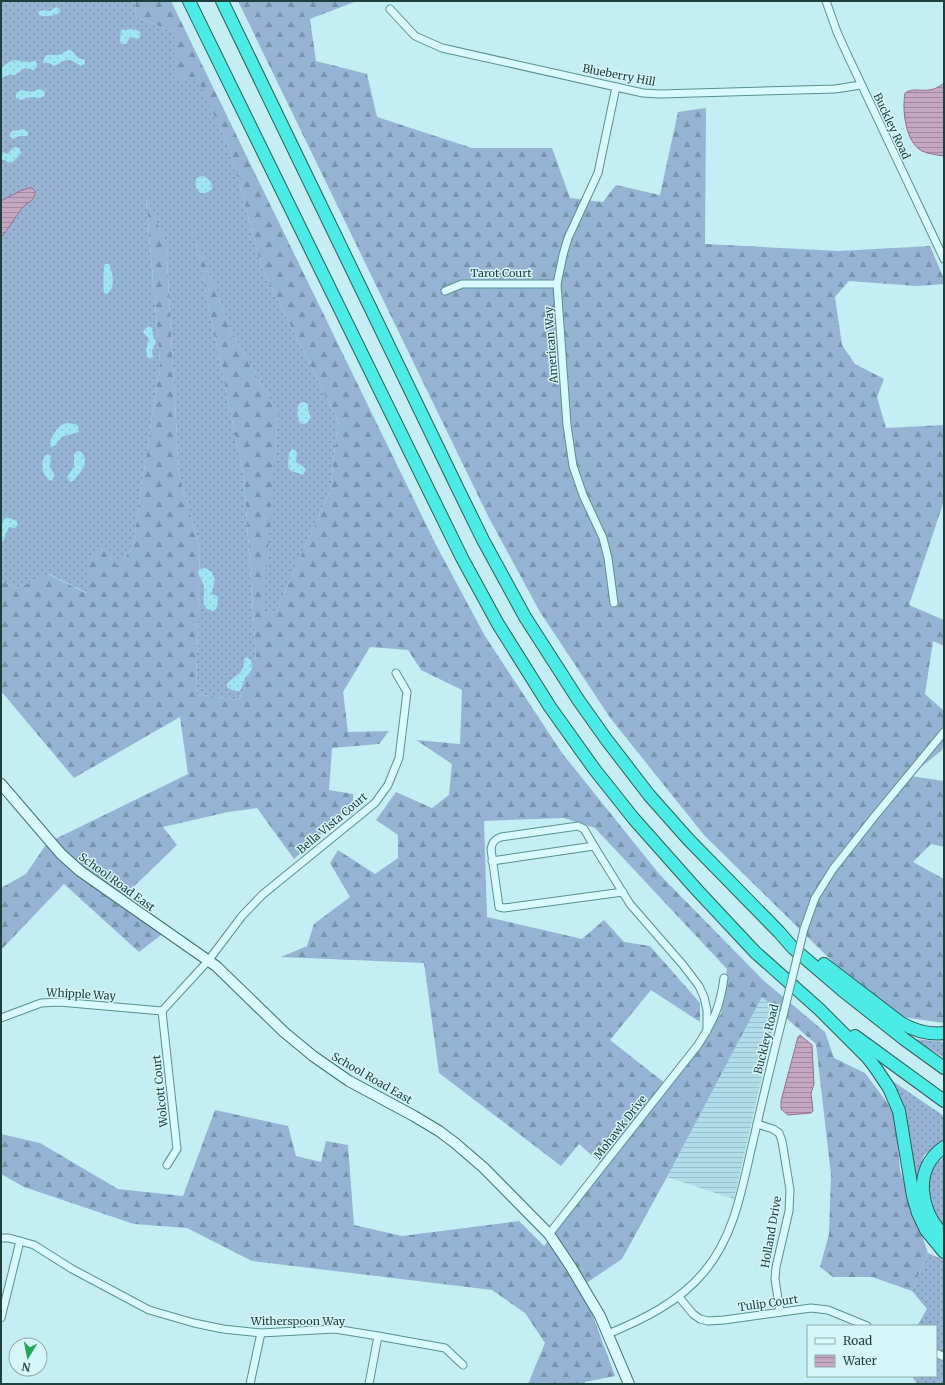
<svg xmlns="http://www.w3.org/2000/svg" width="945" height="1385" font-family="Merriweather,serif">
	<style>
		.farmland { fill: url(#farmland-rules) }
		.grass { fill: url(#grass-dots) }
		.forest { fill: url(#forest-firs); fill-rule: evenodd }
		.sand { fill: url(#sand-dots) }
		.water { fill: url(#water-rules); stroke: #966c8f }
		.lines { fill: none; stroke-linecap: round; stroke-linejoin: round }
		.street-casing { stroke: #58918d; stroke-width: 9 }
		.secondary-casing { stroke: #3b736d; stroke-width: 12 }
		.highway-casing { stroke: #2c5e58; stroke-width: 14 }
		.street { stroke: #d9f9fc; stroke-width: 7 }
		.secondary { stroke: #d9f9fc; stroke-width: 10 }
		.highway { stroke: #4debe5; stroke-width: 12 }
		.street-bridge-casing { stroke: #58918d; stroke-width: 9; stroke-linecap: butt }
		.street-bridge { stroke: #d9f9fc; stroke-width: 7 }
		.labels { text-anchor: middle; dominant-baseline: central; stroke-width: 3; stroke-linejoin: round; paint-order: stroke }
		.street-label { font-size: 11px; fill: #1e3f3b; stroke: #d5f5f9 }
	</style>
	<defs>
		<pattern id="farmland-rules" width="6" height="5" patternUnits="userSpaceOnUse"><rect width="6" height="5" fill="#b1dcea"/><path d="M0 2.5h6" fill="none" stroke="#98beca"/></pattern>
		<pattern id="grass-dots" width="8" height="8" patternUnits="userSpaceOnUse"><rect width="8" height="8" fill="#96b3d3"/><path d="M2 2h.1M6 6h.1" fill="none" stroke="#7a93ac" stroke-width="1.8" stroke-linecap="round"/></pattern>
		<pattern id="forest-firs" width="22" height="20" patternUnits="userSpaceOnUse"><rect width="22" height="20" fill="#96b3d3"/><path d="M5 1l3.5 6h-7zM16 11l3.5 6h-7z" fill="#7a93ac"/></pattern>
		<pattern id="sand-dots" width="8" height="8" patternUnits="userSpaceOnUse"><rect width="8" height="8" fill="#9fe6f2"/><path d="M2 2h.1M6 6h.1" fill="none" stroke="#88c6d0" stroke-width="1.8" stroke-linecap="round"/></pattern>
		<pattern id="water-rules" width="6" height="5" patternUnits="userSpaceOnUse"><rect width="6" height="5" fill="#c6a7c3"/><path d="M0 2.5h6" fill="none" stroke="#a089a0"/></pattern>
	</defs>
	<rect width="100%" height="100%" fill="#c4eef3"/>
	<!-- farmland -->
	<path class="farmland" d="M762,997L777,1011L734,1199L667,1177Z"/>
	<!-- grass -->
	<g class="grass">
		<path d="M1,1H135L136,17L174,32V80L198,79L230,150L262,268L338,421L330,491L276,611L273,612L260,629L278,414L230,329L193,229L244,478L256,657L239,700L196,694L200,548L179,474L166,242L146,199L160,363L133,546L122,562L120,570L87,593L49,574L17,588L1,580Z"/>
		<path d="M915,1039L944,1042V1058Z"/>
		<path d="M891,1080L944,1116V1142L924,1155L916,1185L908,1125L900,1101Z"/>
		<path d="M944,1157V1226L934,1212L928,1188L932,1167Z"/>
		<path d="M928,1253L944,1260V1384H917L912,1376H936V1326H917L927,1309L912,1291Z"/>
	</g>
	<!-- forest -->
	<g class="forest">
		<path d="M135,1H171L436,545L485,636L562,753L660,875L763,980L825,1032L834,1058L865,1073L895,1113L900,1170L928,1253L912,1291L872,1277H833L820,1267L829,1234L831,1175L816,1044L762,997L667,1177L622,1259L582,1286L615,1376L585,1382L584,1384H528L545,1343L525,1313L492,1290L252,1261L187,1228L134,1224L24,1187L1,1174V1134L40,1143L118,1189L183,1196L215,1110L288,1126L296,1156L321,1162L326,1141L348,1145L354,1225L402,1236L519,1221L544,1246L605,1167L579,1144L561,1166L439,1073L424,963L281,957L307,946L314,924L350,897L330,863L338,850L375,874L398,858V835L376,820L396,792L432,808L449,795L452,764L416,740L460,744L462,690L421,670L408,650L370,647L343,692L348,732L389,731L379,744L332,748L329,790L353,794V808L337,819L294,859L257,808L228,812L163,827L177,845L130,890L123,903L165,932L139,952L64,884L1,950V888L26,874L47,843L188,774L180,717L74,778L1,691V580L17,588L48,574L86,593L89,557L106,546L118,568L133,546L160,363L146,198L166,242L179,474L200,548L196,694L239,700L256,657L244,478L192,225L230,329L278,414L263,615L276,611L330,491L338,421L262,268L230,150L198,80H174V32L136,17ZM564,818L595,828L727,969L721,1014L666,1084L610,1040L651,990L700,1022V1003L650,946L624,942L604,920L582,939L487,917L484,821Z"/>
		<path d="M238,1H357L310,19L316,61L367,74L377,117L472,148H552L570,198L603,202L616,185L660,195L678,112L706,108L705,244L839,251L930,246L944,279V284L917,286L849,281L835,297L842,345L855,364L884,379L877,397L886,428L944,425V501L909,605L944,620V646L933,641L925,694L944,711V745L941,751L910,776L944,781V847L931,844L913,862L944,879V1023L903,1017L833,962L704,835L611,719L540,612L489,518Z"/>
	</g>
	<!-- sand -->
	<g class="sand">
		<path d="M56,7L60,9V12C55,16 43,18 38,14V12L42,10L50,11Z"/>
		<path d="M135,29L140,32V37L137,39L130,37L126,44H122L120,42L121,30Z"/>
		<path d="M68,50H71L78,58L85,60V64L81,66L71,60H66L54,66L49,63H43L44,58L47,55H59Z"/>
		<path d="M14,60L27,62L36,61L37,66L34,70L25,68L15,75H8L1,78V68L9,62Z"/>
		<path d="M39,89C43,89 45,91 45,95L41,98L31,97L21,100L16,98V94L21,90L32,92Z"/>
		<path d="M24,129L28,132V135L27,136H19L13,139L10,137V134L12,131Z"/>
		<path d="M15,147L19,148L21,153L13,162L9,163L5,160H1V152L8,154L12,149Z"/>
		<path d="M202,176C209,178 212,182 212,189L206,193H201C195,189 194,184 197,178Z"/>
		<path d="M105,264H109C113,274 116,287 107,294L104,293C103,289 103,267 105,264Z"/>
		<path d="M149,326L152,328L153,335L156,342L152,351L153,357L150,359L147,357L146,349L149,339L143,332L144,330Z"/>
		<path d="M304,402L308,404V410L311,417L307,423L304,424L300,423C297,418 296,408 300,403Z"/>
		<path d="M67,423L75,424L78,426L79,432C64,437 65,432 55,446L51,447L50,442C53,435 58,424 67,423Z"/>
		<path d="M292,449L294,450L297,452L296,462L306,469L303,475L290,470L288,467L289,453Z"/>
		<path d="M78,451L81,452C89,461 84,468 77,476C75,479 74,481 70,482L67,477L74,467V454Z"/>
		<path d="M47,454L51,456L50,467L55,476L51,481C42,477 39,460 47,454Z"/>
		<path d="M6,517L17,521L18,524L15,528L9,527L3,541L1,542C1,534 0,522 6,517Z"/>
		<path d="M205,568L212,572L215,581L211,594L217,596C219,600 218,609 213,611C199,609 205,596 204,587C203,581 199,577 198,571L200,569Z"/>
		<path d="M247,657L251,660L252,669L245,679L240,691H234L227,687V684C235,674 245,675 244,659Z"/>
	</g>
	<!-- water -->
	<g class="water">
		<path d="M944,83V156C937,155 929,154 922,151C905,142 902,109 905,93C917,85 927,97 944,83Z"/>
		<path d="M29,188H32L35,191C36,200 28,202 23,207C15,217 9,228 1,238V201L20,191Z"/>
		<path d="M800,1035L812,1045L814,1084L811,1093L813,1111L811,1113L788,1115L781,1109V1101L798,1037Z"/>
	</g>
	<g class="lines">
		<!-- street casing -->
		<g class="street-casing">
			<g id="street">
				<path d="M826,1L837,32L847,54L944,259"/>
				<path d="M390,9L415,36L442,48L643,93L660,94L835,89L861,85"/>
				<path d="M445,291L462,284H557"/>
				<path d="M614,603L608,558L603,538L583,495L573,466L567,425L557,284L563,255L568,238L598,173L616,87"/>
				<path d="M594,846L584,829L578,826L501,837C495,839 492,842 491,849L499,907L504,908L623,892"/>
				<path d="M492,861L594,846L630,904L683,965L699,986L704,997L707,1010V1031"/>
				<path d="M804,929L815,898L833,869L874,817L944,732"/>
				<path d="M162,1011L208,961L242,916L262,895L375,803L388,785L399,758L407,692L396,673"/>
				<path d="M162,1011L177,1149L167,1165"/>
				<path d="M1,1018L41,1003L59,1002L162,1011"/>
				<path d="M757,1124L773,1129L779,1133L782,1141L790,1190L789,1211L776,1267L775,1279L780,1312"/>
				<path d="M549,1234L698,1045C714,1020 720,1007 724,978"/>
				<path d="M1,1238H9L34,1245L72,1269L149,1310L194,1323L223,1329L261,1333L335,1329L378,1336L445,1348L463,1365"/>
				<path d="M679,1297L693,1314L700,1319L708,1321L724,1320L811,1308L828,1310L867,1326"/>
				<path d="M1,1318L20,1241"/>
				<path d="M608,1334C644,1319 679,1302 704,1272C737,1233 743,1181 755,1133C764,1093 774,1052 784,1012"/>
				<path d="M936,1353L942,1356"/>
				<path d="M250,1384L261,1333"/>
				<path d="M369,1384L378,1336"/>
			</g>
		</g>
		<!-- secondary casing -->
		<g class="secondary-casing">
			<path id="secondary" d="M1,784L61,854L80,871L216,966L284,1032L313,1056L349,1081L414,1116L439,1131L455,1143L484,1168L549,1234L571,1267L600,1316L629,1384"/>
		</g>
		<!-- highway casing -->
		<g class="highway-casing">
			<g id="highway">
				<path d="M189,1L462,558L498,624L550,707L595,770L634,819L697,890L755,952L819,1009L868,1058L877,1070L889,1088L899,1111L913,1196L918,1213L926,1230L944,1252"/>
				<path d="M222,1L458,489L483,540L525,617L579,701L606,739L649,795L688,839L779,932L793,948L842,990L904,1039L944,1068"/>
				<path d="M824,964L901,1023C915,1031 928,1035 944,1033"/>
				<path d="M855,1036L944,1101"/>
				<path d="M944,1147C912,1169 920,1211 944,1236"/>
			</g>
		</g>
		<!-- street -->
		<use href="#street" class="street"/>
		<!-- secondary -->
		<use href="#secondary" class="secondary"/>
		<!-- highway -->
		<use href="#highway" class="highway"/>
		<!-- street-bridge casing -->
		<g class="street-bridge-casing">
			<path id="street-bridge" d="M784,1012L804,929"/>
		</g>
		<!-- street-bridge -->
		<use href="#street-bridge" class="street-bridge"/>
	</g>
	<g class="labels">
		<!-- street labels -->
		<g class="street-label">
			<text transform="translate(619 75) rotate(11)">Blueberry Hill</text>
			<text transform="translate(892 126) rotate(65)">Buckley Road</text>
			<text x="501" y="273">Tarot Court</text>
			<text transform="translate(551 345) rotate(-94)">American Way</text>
			<text transform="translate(332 823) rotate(-40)">Bella Vista Court</text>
			<text transform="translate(117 882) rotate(36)">School Road East</text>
			<text transform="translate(81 994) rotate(3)">Whipple Way</text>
			<text transform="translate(766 1039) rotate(-76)">Buckley Road</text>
			<text transform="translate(372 1078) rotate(30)">School Road East</text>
			<text transform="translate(160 1091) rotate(-96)">Wolcott Court</text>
			<text transform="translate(620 1127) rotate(-52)">Mohawk Drive</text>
			<text transform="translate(771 1232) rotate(-80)">Holland Drive</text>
			<text transform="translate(768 1303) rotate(-8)">Tulip Court</text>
			<text x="298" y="1321">Witherspoon Way</text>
		</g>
	</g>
	<!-- border -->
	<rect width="945" height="1385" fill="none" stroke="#1e3f3b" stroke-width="4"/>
	<!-- legend -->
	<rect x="807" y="1325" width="130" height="52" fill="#d5f5f9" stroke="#8cacad"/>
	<rect x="815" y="1338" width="20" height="6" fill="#d9f9fc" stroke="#8cacad"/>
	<text x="843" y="1345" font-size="12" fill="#1e3f3b">Road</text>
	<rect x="815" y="1355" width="20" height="12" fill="url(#water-rules)" stroke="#8cacad"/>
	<text x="843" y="1365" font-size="12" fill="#1e3f3b">Water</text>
	<!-- north arrow -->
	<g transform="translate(28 1357) rotate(190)"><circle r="19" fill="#d5f5f9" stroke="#8cacad"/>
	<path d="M0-3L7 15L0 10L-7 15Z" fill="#21a756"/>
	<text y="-6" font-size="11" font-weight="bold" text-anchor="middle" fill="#1e3f3b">N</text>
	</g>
</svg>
